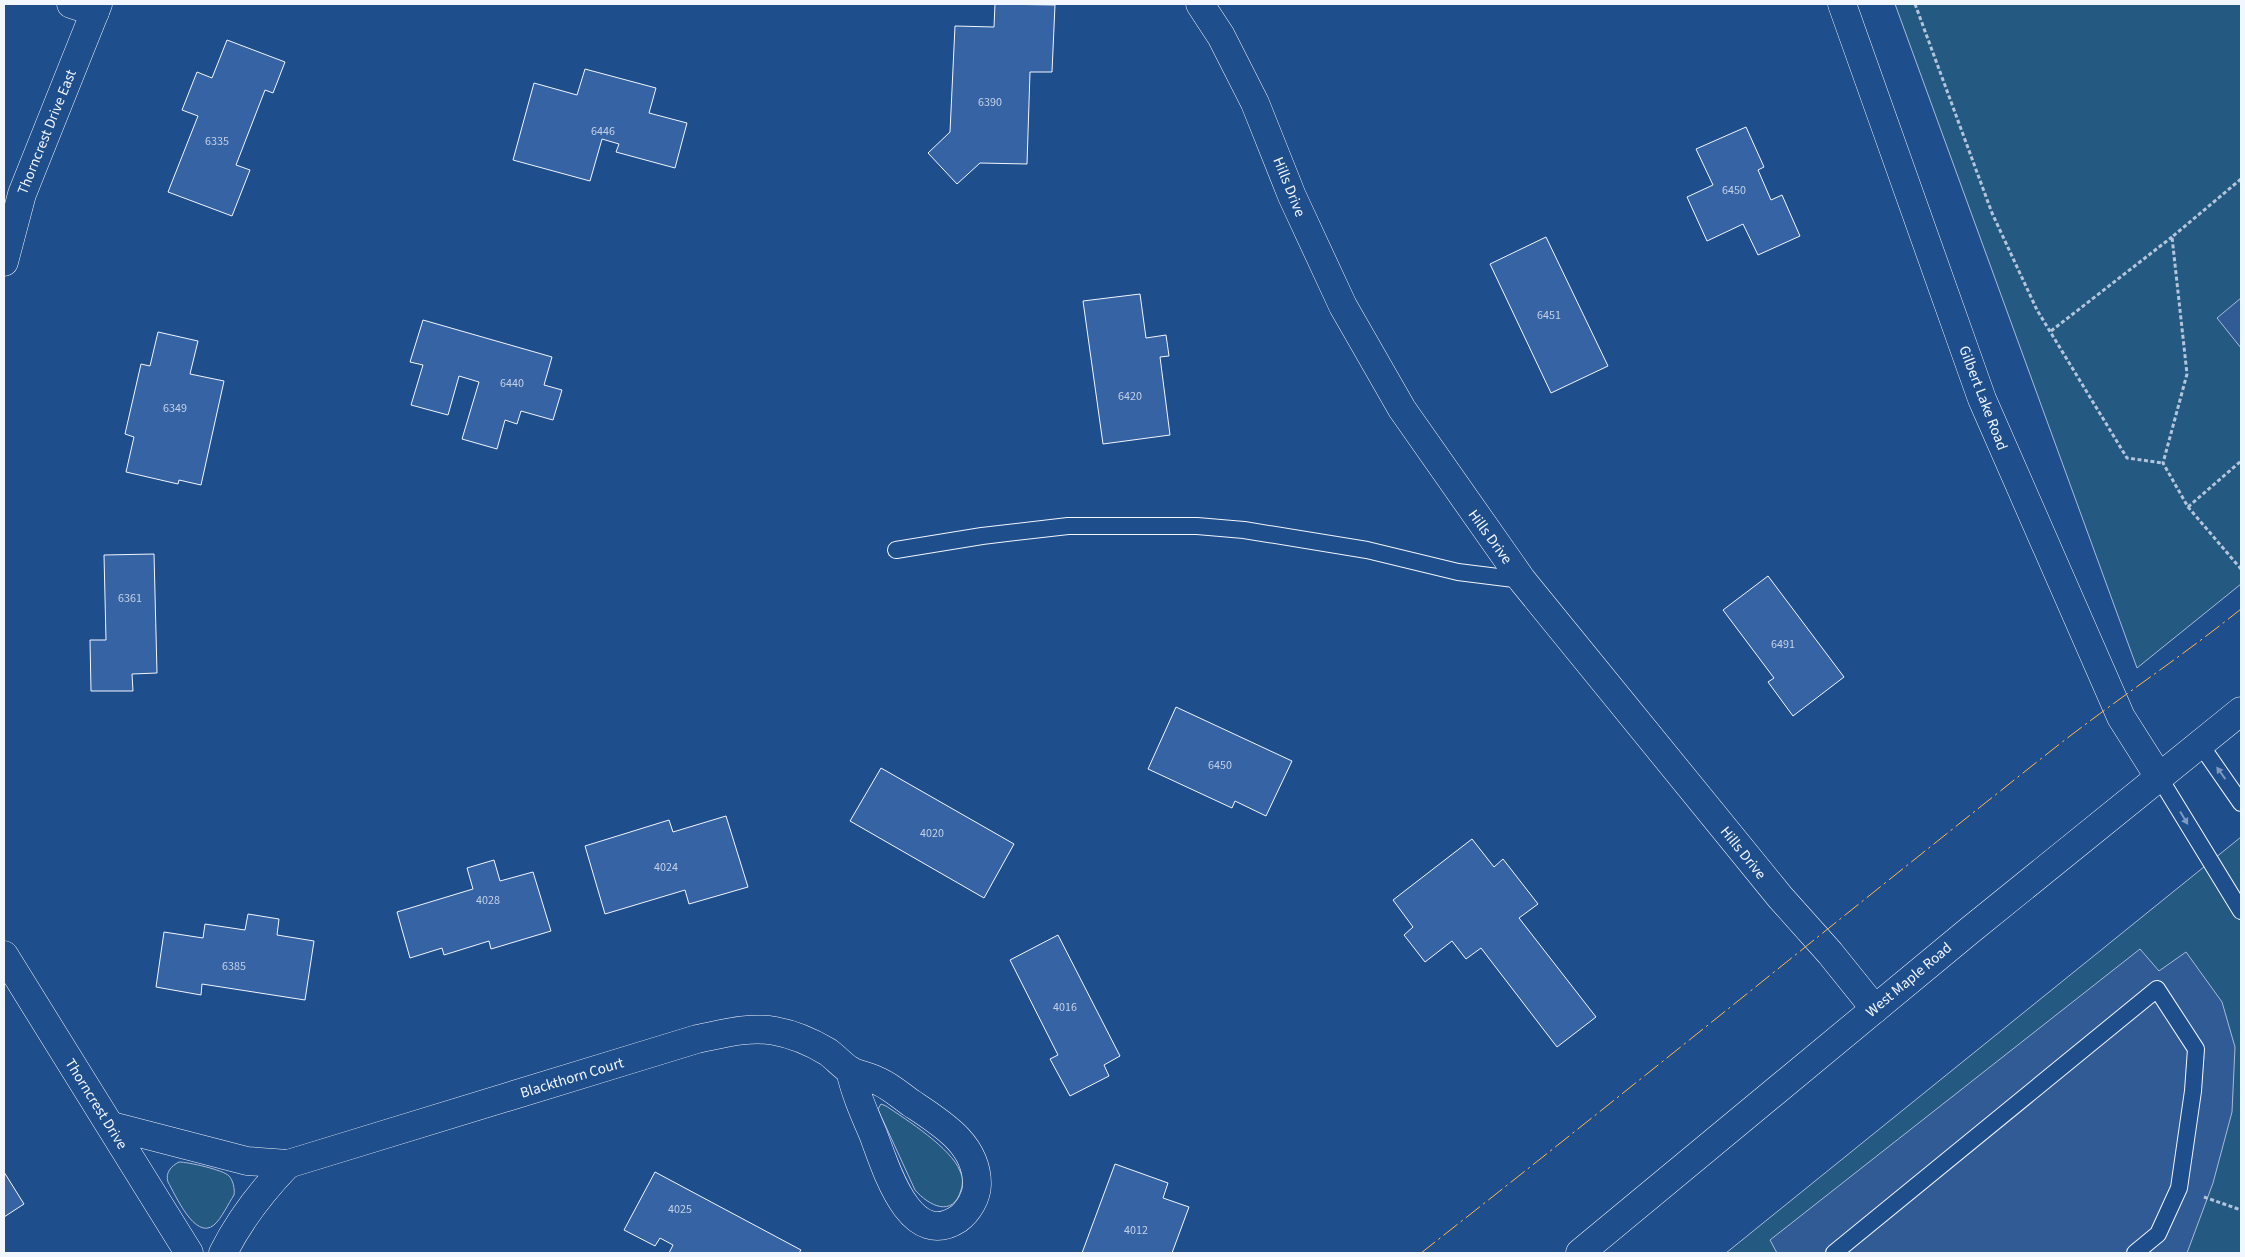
<svg xmlns="http://www.w3.org/2000/svg" width="2245" height="1257" font-family="'Source Sans 3',sans-serif">
	<style>
		.green { fill: #245a82; stroke: #a8bbd7 }
		.parking { fill: #305b95; stroke: #a8bbd7 }
		.building { fill: #3563a3; stroke: #f2f6ff }
		.lines { fill: none; stroke-linecap: round; stroke-linejoin: round }
		.service-casing { stroke: #f2f6ff; stroke-width: 18 }
		.minor-casing { stroke: #f2f6ff; stroke-width: 29 }
		.secondary-casing { stroke: #f2f6ff; stroke-width: 29 }
		.path { stroke: #b3c4dc; stroke-width: 3; stroke-dasharray: 4 2.5; stroke-linecap: butt }
		.service { stroke: #1f4e8c; stroke-width: 16 }
		.minor { stroke: #1f4e8c; stroke-width: 28 }
		.secondary { stroke: #1f4e8c; stroke-width: 28 }
		.power { stroke: #ffb74d; stroke-width: 1; stroke-dasharray: 18 4 2.5 4; stroke-linecap: butt }
		.oneway { fill: #7e9ac0 }
		.labels { text-anchor: middle; dominant-baseline: central; stroke-width: 4; stroke-linejoin: round; paint-order: stroke }
		.number-label { font-size: 12px; fill: #c3d1e8 }
		.street-label { font-size: 15px; fill: #f2f6ff; stroke: #1f4e8c }
	</style>
	<rect width="100%" height="100%" fill="#1f4e8c"/>
	<!-- green -->
	<g class="green">
		<path d="M1895,4H2241V584L2137,668Z"/>
		<path d="M2241,837V1253H1726Z"/>
		<path d="M881,1104L886,1106C907,1120 951,1148 960,1171C963,1177 963,1184 961,1190C953,1218 929,1206 915,1190L881,1116L878,1109Z"/>
		<path d="M179,1162C188,1162 224,1170 229,1176C233,1180 235,1189 234,1195C228,1204 222,1218 214,1225C195,1241 175,1194 168,1182C165,1173 171,1166 179,1162Z"/>
	</g>
	<!-- parking -->
	<g class="parking">
		<path d="M2241,298V348L2217,318Z"/>
		<path d="M2140,949L2159,971L2186,952L2222,1002L2235,1047L2232,1112L2213,1183L2187,1253H1777L1770,1240Z"/>
	</g>
	<!-- building -->
	<g class="building">
		<path d="M995,4L1055,5L1052,72H1030L1027,164L980,163L957,184L928,153L950,132L955,26L994,27Z"/>
		<path d="M227,40L285,62L273,93L265,90L236,165L250,170L232,216L168,192L198,116L182,110L197,72L212,78Z"/>
		<path d="M585,69L656,88L649,113L687,123L675,168L616,152L619,144L602,139L590,181L513,160L534,83L577,95Z"/>
		<path d="M1746,127L1764,167L1758,170L1771,200L1782,195L1800,236L1758,255L1743,224L1707,241L1687,197L1713,185L1696,149Z"/>
		<path d="M1546,237L1608,366L1551,393L1490,264Z"/>
		<path d="M1140,294L1146,338L1166,335L1169,356L1160,357L1170,435L1103,444L1083,301Z"/>
		<path d="M423,320L552,357L544,385L562,390L553,420L521,411L517,424L505,420L497,449L462,439L479,382L459,376L448,415L411,405L423,365L410,362Z"/>
		<path d="M158,332L198,341L190,374L224,381L201,485L179,480L178,484L126,472L134,437L125,434L141,364L150,366Z"/>
		<path d="M154,554L157,673L132,674L133,691H91L90,640H106L104,555Z"/>
		<path d="M1768,576L1844,677L1793,716L1768,682L1774,678L1723,610Z"/>
		<path d="M1176,707L1292,761L1266,816L1235,801L1232,808L1148,769Z"/>
		<path d="M881,768L1014,844L984,898L850,821Z"/>
		<path d="M726,816L748,887L689,904L685,890L605,914L585,846L669,820L673,832Z"/>
		<path d="M1472,839L1494,867L1503,859L1538,904L1519,918L1596,1017L1557,1047L1481,948L1466,959L1452,941L1425,962L1404,935L1413,927L1393,900Z"/>
		<path d="M494,860L500,881L533,872L551,931L491,949L489,941L444,955L442,948L410,958L397,912L473,889L467,868Z"/>
		<path d="M248,914L279,919L277,935L314,941L305,1000L202,984L201,995L156,987L164,932L203,938L205,924L245,930Z"/>
		<path d="M1058,935L1120,1056L1104,1065L1109,1076L1070,1096L1050,1059L1058,1055L1010,960Z"/>
		<path d="M1115,1164L1168,1183L1163,1198L1189,1207L1172,1253H1082Z"/>
		<path d="M4,1172L24,1204L4,1217Z"/>
		<path d="M655,1172L801,1250L799,1253H669L673,1245L660,1238L655,1246L624,1230Z"/>
	</g>
	<g class="lines">
		<!-- service casing -->
		<g class="service-casing">
			<g id="service">
				<path d="M896,550L982,536L1068,526H1197L1244,530L1367,550L1458,572L1522,580"/>
				<path d="M2200,744L2241,803"/>
				<path d="M2159,777L2241,911"/>
				<path d="M1834,1253L2157,989L2196,1049L2193,1091L2179,1188L2158,1234L2135,1253"/>
			</g>
		</g>
		<!-- minor casing -->
		<g class="minor-casing">
			<g id="minor">
				<path d="M71,4L95,12"/>
				<path d="M1200,4L1221,36L1255,103L1292,196L1343,306L1402,409L1522,580L1780,897L1830,953L1875,1009"/>
				<path d="M1842,4L1982,399L2121,717L2159,777"/>
				<path d="M4,262L22,194L98,4"/>
				<path d="M4,955L189,1253"/>
				<path d="M112,1126L247,1161L288,1164L697,1039C722,1034 749,1026 775,1031C792,1034 813,1043 828,1052C836,1058 843,1066 851,1071C860,1075 871,1077 880,1082C891,1087 901,1096 911,1103C941,1123 977,1144 977,1184C977,1197 968,1212 958,1219C909,1251 885,1165 873,1134C864,1113 855,1093 850,1070"/>
				<path d="M223,1253C240,1219 262,1191 288,1164"/>
			</g>
		</g>
		<!-- secondary casing -->
		<g class="secondary-casing">
			<path id="secondary" d="M1580,1253L1969,931L2241,711"/>
		</g>
		<!-- path -->
		<g class="path">
			<path d="M1915,4L1992,213L2037,310L2127,458L2163,463"/>
			<path d="M2241,179L2172,237L2187,374L2163,463L2188,507L2241,569"/>
			<path d="M2051,331L2172,237"/>
			<path d="M2188,507L2241,461"/>
			<path d="M2204,1197L2241,1210"/>
		</g>
		<!-- service -->
		<use href="#service" class="service"/>
		<!-- minor -->
		<use href="#minor" class="minor"/>
		<!-- secondary -->
		<use href="#secondary" class="secondary"/>
		<!-- power -->
		<path class="power" d="M1421,1253C1633,1087 1841,917 2052,750C2114,701 2180,658 2241,609"/>
	</g>
	<!-- one-way arrows -->
	<defs><path id="oneway-solid" d="M-6-.8H1V-3.2L6.5 0L1 3.2V.8H-6Z" transform="scale(1.25)"/></defs>
	<g class="oneway">
		<use href="#oneway-solid" transform="translate(2221 773) rotate(-126)"/>
		<use href="#oneway-solid" transform="translate(2184 818) rotate(59)"/>
	</g>
	<g class="labels">
		<!-- number labels -->
		<g class="number-label">
			<text x="990" y="102">6390</text>
			<text x="603" y="131">6446</text>
			<text x="217" y="141">6335</text>
			<text x="1734" y="190">6450</text>
			<text x="1549" y="315">6451</text>
			<text x="512" y="383">6440</text>
			<text x="1130" y="396">6420</text>
			<text x="175" y="408">6349</text>
			<text x="130" y="598">6361</text>
			<text x="1783" y="644">6491</text>
			<text x="1220" y="765">6450</text>
			<text x="932" y="833">4020</text>
			<text x="666" y="867">4024</text>
			<text x="488" y="900">4028</text>
			<text x="234" y="966">6385</text>
			<text x="1065" y="1007">4016</text>
			<text x="680" y="1209">4025</text>
			<text x="1136" y="1230">4012</text>
		</g>
		<!-- street labels -->
		<g class="street-label">
			<text transform="translate(47 132) rotate(-68)">Thorncrest Drive East</text>
			<text transform="translate(1289 187) rotate(68)">Hills Drive</text>
			<text transform="translate(1983 398) rotate(69)">Gilbert Lake Road</text>
			<text transform="translate(1490 537) rotate(54)">Hills Drive</text>
			<text transform="translate(1743 853) rotate(51)">Hills Drive</text>
			<text transform="translate(1909 980) rotate(-40)">West Maple Road</text>
			<text transform="translate(572 1078) rotate(-17)">Blackthorn Court</text>
			<text transform="translate(96 1104) rotate(58)">Thorncrest Drive</text>
		</g>
	</g>
	<!-- border -->
	<rect width="2245" height="1257" fill="none" stroke="#f2f6ff" stroke-width="10"/>
</svg>
